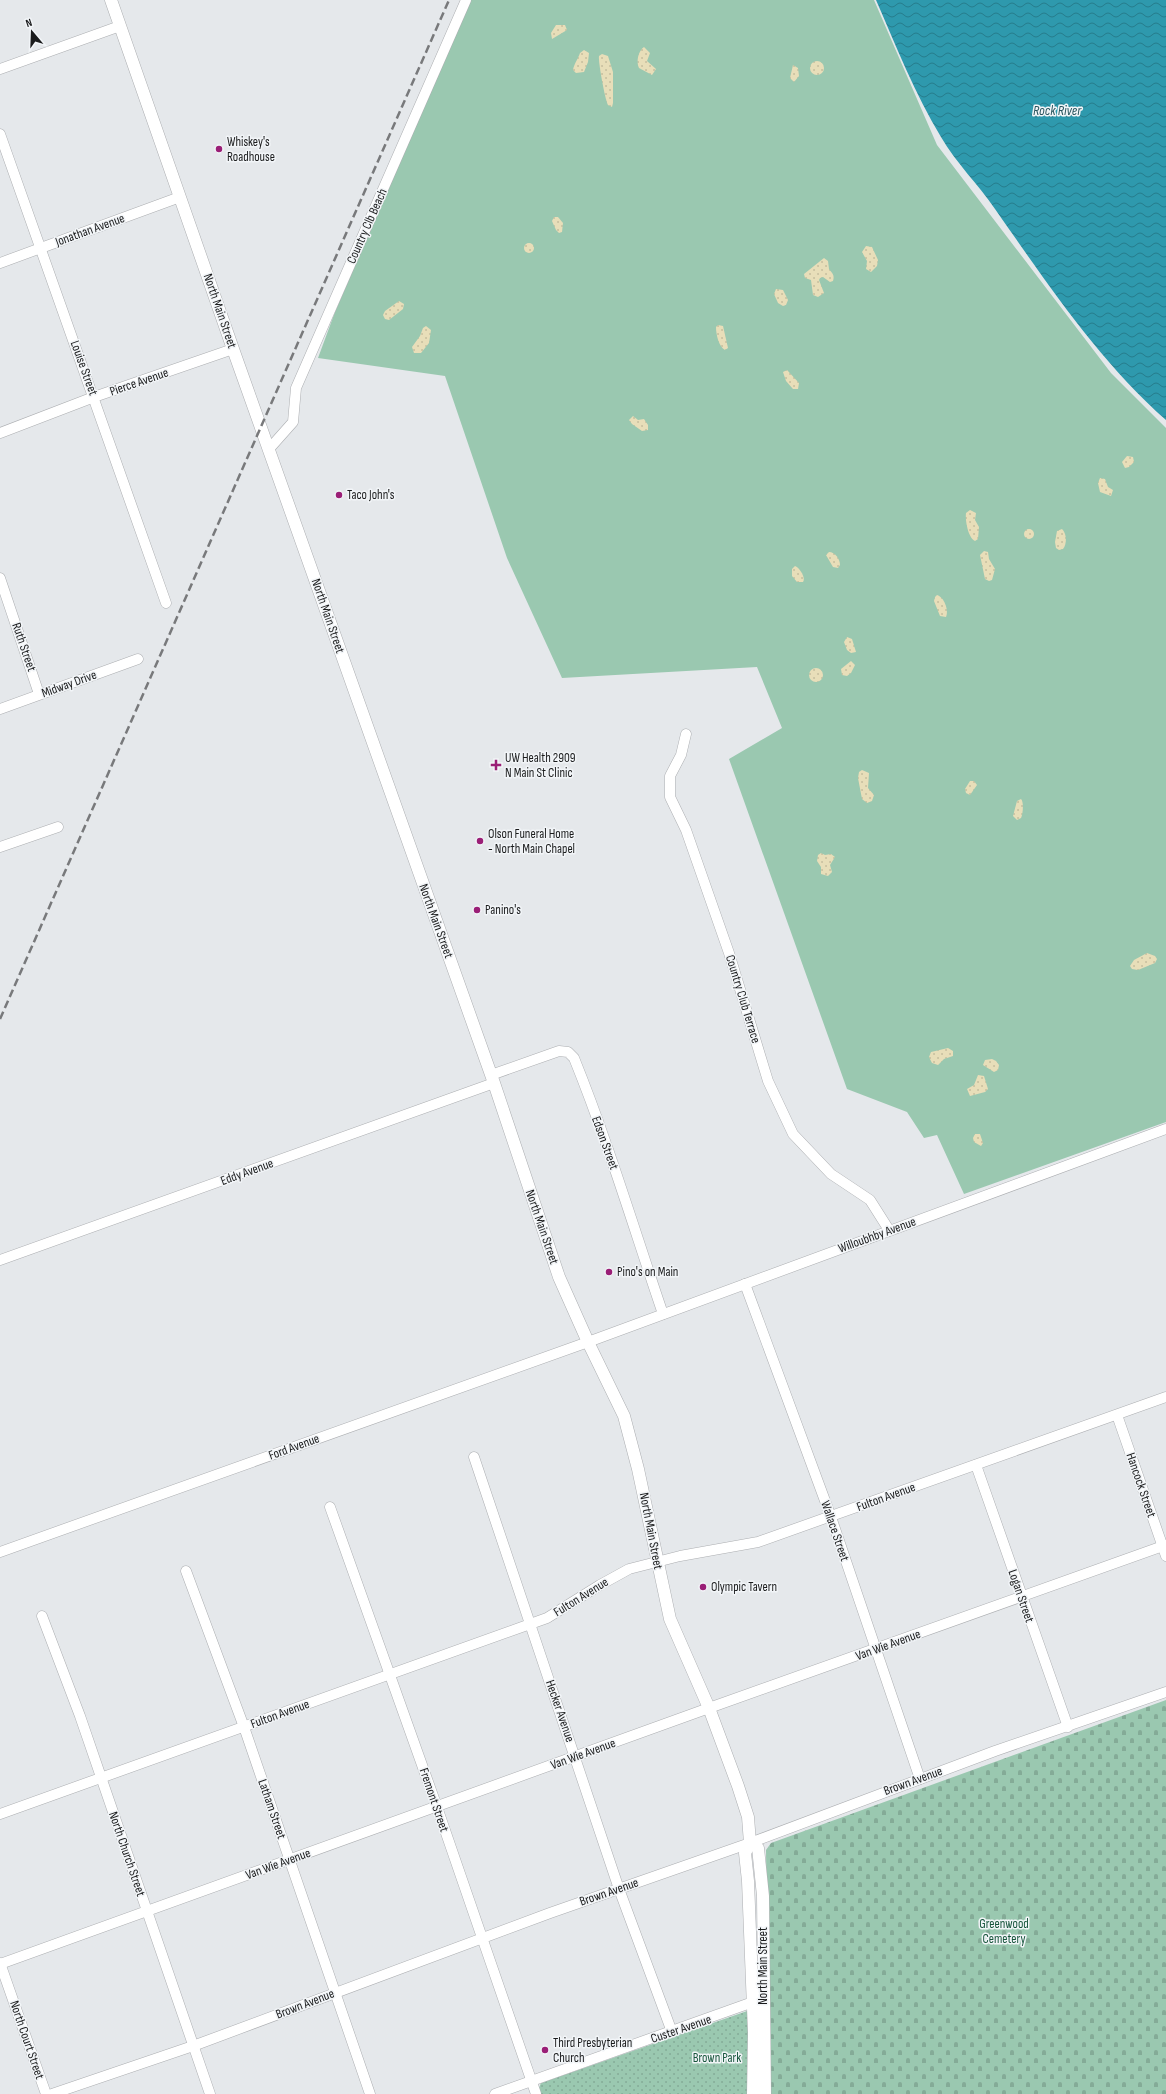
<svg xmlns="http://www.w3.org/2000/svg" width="1166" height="2094" font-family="'Sofia Sans Condensed',sans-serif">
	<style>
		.grass { fill: #9ac8b0 }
		.sand { fill: url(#sand-dots) }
		.cemetery { fill: url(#cemetery-stones) }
		.park { fill: url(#park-dots) }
		.water { fill: url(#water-waves) }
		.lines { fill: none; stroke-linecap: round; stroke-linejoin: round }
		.minor-casing { stroke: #acaeb1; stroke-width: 11 }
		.major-casing { stroke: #acaeb1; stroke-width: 13 }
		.minor { stroke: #fff; stroke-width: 10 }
		.major { stroke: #fff; stroke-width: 12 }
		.rail { stroke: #78797b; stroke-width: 2.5; stroke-dasharray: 8 4; stroke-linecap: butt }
		.poi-dot { fill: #9a1e76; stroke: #f2f5f8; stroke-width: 1.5 }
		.labels { text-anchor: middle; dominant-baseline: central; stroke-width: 3; stroke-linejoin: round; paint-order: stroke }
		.poi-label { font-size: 13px; fill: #1a1b1c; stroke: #f2f5f8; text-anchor: start }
		.street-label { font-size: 13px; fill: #1a1b1c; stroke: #f2f5f8 }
		.park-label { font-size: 13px; fill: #15543a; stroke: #f2f5f8 }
		.water-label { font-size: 14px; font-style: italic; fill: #29555e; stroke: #f2f5f8 }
	</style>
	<defs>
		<pattern id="sand-dots" width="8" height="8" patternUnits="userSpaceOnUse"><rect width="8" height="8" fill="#e8deb9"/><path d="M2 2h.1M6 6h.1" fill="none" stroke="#c6be9e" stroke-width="1.8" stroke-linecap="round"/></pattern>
		<pattern id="cemetery-stones" width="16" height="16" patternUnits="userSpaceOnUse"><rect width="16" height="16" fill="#9ac8b0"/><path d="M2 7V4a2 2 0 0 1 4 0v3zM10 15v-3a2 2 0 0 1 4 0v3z" fill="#84ab97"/></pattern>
		<pattern id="park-dots" width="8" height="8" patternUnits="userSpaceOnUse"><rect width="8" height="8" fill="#9ac8b0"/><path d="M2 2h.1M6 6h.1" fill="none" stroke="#84ab97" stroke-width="1.8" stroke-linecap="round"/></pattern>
		<pattern id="water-waves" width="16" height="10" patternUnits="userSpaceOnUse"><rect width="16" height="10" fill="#2e99ad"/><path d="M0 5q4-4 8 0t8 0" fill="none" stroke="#267c8c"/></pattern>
	</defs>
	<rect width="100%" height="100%" fill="#e5e8eb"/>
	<!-- grass -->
	<path class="grass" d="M470,0H874L937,145L1111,373L1166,428V1122L964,1194L937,1135L924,1138L907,1112L847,1089L729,759L782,728L757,667L562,678L507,558L445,376L318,358L335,312Z"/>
	<!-- sand -->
	<g class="sand">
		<path d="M556,25H565L567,30L552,39L551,33Z"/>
		<path d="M644,47L650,53L647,61L656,69L652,75L639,68C636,62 638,51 644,47Z"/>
		<path d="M584,50L589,53L588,62L584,72L576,73L573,70C574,64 578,59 580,53Z"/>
		<path d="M602,54L608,56L613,72V103L612,107L608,105C605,100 598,61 599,56Z"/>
		<circle cx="817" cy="68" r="7"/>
		<path d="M793,65L798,68L799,76L794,82L790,78Z"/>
		<path d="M554,217H558L563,223L562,232L559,233L556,230L552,221Z"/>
		<circle cx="529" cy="248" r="5"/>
		<path d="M866,246L872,247L878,260L877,266L871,272L866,269L867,261L862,252Z"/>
		<path d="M824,258L828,261L829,269C832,273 835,275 833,281L830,282L823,277L820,278L819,280L824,293L818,297L813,295L811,280L805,278L804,274Z"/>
		<path d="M776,289L783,290L788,300L786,305L783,306L778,303L774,294Z"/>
		<path d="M399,301L404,304L403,309L389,320L385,319L383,315L385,311Z"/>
		<path d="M718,325L723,326L728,348L725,350C719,347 716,335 716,327Z"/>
		<path d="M426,326L431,330L429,343L421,353H414L412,347L420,336L423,328Z"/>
		<path d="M787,370L799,383L798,389H793L786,381L783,372Z"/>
		<path d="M633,416L638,420L644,419L648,425V430L642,431L632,424L629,420Z"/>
		<path d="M1127,456L1133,457L1134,462L1129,467L1125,468L1122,462Z"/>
		<path d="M1100,478L1105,479L1108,487L1113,490L1111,496L1100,492L1098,483Z"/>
		<path d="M970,510L976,513L975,520L979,527L978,539L975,541C968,538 965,520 966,513Z"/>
		<circle cx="1029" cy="534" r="5"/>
		<path d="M1062,529C1067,534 1067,544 1063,549L1059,550L1056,548L1055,542L1057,531Z"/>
		<path d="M984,551L988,552L989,559L995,569L992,580L989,581L985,579L980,555Z"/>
		<path d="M829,552C835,552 840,559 840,565L838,568L833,567L826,555Z"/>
		<path d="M795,566C800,568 806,578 803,582H797L792,576V569Z"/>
		<path d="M937,595C944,597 949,610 946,617L940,616L934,601L935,597Z"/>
		<path d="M847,637L852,639L856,652L851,653L847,650L844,642Z"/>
		<path d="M851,661L855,665L851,673L847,676L842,675L841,669Z"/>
		<circle cx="816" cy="675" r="7"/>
		<path d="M862,770L869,773L868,788L874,795L872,801L867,803L862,799L858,778L859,772Z"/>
		<path d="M970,781H974L977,785L970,795L966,793L965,789Z"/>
		<path d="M1021,799C1024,802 1023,814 1021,818L1017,820L1013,816L1017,801Z"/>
		<path d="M821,853L825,855L831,854L835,857L830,865L832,872L828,876L821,874V867L817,861L818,855Z"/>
		<path d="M1147,953L1155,956L1157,959L1155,963L1138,970L1132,969L1130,966L1134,960Z"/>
		<path d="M948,1048L953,1051V1056L944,1059L938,1065L932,1063L929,1057L931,1052Z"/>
		<path d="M992,1059L996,1061L999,1065L998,1070L994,1072L983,1065L985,1060Z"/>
		<path d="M978,1075L984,1076L988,1089L985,1092L970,1096L967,1089L974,1085Z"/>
		<path d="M975,1134H980L983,1143L981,1146L974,1142L973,1138Z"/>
	</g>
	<!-- cemetery -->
	<path class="cemetery" d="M1166,1700V2094H769L766,1850L771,1843Z"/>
	<!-- park -->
	<path class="park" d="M750,2010L753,2094H539L538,2090L541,2083Z"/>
	<!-- water -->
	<path class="water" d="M876,0H1166V420C1098,360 1047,283 995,209C978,184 956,163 941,137C915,94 896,46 876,0Z"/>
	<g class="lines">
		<!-- minor casing -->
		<g class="minor-casing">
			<g id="minor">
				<path d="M0,69L120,26"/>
				<path d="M0,134L166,603"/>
				<path d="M0,263L180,197"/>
				<path d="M0,433L94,397L233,349"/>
				<path d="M269,449L293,422L296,388L466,0"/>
				<path d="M0,578L39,694"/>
				<path d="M0,709L138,659"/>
				<path d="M686,734L681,755L670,776V797L686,830L729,953L768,1081L793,1134L831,1174L870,1200L889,1230"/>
				<path d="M0,847L58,827"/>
				<path d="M491,1075L559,1051L568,1052L574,1058C608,1142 634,1229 663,1314"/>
				<path d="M0,1260L494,1083"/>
				<path d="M745,1284L831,1517L920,1779"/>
				<path d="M1117,1415L1166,1556"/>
				<path d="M474,1457L619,1889L672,2032"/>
				<path d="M976,1465L1068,1727"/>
				<path d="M330,1507L437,1807L536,2094"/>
				<path d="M0,1552L588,1342L1166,1129"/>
				<path d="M186,1571L244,1727L370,2094"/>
				<path d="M42,1616L80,1716L210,2094"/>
				<path d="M0,1814L547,1618L600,1585L629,1569L680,1556L758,1542L1166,1397"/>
				<path d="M0,1963L46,2094"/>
				<path d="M0,1964L709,1708L1166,1545"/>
				<path d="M52,2094L193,2046L550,1913L750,1843L995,1751L1166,1692"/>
				<path d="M495,2094L753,2002"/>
			</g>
		</g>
		<!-- major casing -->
		<g class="major-casing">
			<g id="major">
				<path d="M111,0L233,349L494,1083L559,1277L588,1342L624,1416L638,1469L670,1619L709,1708L738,1786L748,1817L750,1843L745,1853L748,1881L754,2033L753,2094"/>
				<path d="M750,1843L758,1848L763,1896L765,2094"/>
			</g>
		</g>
		<!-- minor -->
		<use href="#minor" class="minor"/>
		<!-- major -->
		<use href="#major" class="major"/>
		<!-- rail -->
		<path class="rail" d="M0,1019L449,0"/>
	</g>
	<!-- markers -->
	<g class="poi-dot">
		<circle cx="219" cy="149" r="4"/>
		<circle cx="339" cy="495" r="4"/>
		<path d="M494 759h4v4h4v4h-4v4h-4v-4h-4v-4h4z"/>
		<circle cx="480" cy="841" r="4"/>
		<circle cx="477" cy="910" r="4"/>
		<circle cx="609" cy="1272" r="4"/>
		<circle cx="703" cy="1587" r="4"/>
		<circle cx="545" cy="2050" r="4"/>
	</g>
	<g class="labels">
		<!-- poi labels -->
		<g class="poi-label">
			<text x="227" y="142">Whiskey's<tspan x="227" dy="15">Roadhouse</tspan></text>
			<text x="347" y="495">Taco John's</text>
			<text x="505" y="758">UW Health 2909<tspan x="505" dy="15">N Main St Clinic</tspan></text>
			<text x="488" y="834">Olson Funeral Home<tspan x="488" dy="15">- North Main Chapel</tspan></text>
			<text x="485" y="910">Panino's</text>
			<text x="617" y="1272">Pino's on Main</text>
			<text x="711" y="1587">Olympic Tavern</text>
			<text x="553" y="2043">Third Presbyterian<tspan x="553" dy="15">Church</tspan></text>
		</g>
		<!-- street labels -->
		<g class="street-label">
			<text transform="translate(367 226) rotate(-66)">Country Clb Beach</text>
			<text transform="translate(90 230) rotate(-20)">Jonathan Avenue</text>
			<text transform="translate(220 311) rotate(71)">North Main Street</text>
			<text transform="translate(84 368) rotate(70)">Louise Street</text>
			<text transform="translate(139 382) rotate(-19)">Pierce Avenue</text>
			<text transform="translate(328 616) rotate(71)">North Main Street</text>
			<text transform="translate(24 647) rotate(71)">Ruth Street</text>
			<text transform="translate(69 684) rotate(-20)">Midway Drive</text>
			<text transform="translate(436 921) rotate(70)">North Main Street</text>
			<text transform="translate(743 999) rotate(73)">Country Club Terrace</text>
			<text transform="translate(605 1143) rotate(70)">Edson Street</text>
			<text transform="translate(247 1172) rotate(-20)">Eddy Avenue</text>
			<text transform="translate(542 1227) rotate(71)">North Main Street</text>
			<text transform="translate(877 1235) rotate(-20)">Willoubhby Avenue</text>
			<text transform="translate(294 1447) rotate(-20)">Ford Avenue</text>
			<text transform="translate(1141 1485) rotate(71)">Hancock Street</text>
			<text transform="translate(886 1497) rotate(-20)">Fulton Avenue</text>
			<text transform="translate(651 1531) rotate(79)">North Main Street</text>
			<text transform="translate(835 1531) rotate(71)">Wallace Street</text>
			<text transform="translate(1021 1596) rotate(71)">Logan Street</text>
			<text transform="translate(581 1597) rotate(-32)">Fulton Avenue</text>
			<text transform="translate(888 1645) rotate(-20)">Van Wie Avenue</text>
			<text transform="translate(560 1711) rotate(71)">Hecker Avenue</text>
			<text transform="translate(280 1714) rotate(-20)">Fulton Avenue</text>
			<text transform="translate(583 1754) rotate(-20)">Van Wie Avenue</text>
			<text transform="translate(913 1781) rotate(-20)">Brown Avenue</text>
			<text transform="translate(434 1800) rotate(71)">Fremont Street</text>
			<text transform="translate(272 1809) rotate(71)">Latham Street</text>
			<text transform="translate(127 1854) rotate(71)">North Church Street</text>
			<text transform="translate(278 1864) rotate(-20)">Van Wie Avenue</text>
			<text transform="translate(609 1892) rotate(-19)">Brown Avenue</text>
			<text transform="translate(763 1966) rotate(-90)">North Main Street</text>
			<text transform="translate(305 2004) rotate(-21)">Brown Avenue</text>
			<text transform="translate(681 2029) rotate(-19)">Custer Avenue</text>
			<text transform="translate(27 2040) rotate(71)">North Court Street</text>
		</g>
		<!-- park labels -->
		<g class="park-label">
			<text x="1004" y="1924">Greenwood<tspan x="1004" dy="15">Cemetery</tspan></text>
			<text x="717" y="2058">Brown Park</text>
		</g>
		<!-- water labels -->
		<g class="water-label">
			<text x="1057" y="110">Rock River</text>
		</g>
	</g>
	<!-- north arrow -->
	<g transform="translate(32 32) rotate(341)" stroke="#f2f5f8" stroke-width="3" paint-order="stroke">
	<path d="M0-3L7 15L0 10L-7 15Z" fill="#1a1b1c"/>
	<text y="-6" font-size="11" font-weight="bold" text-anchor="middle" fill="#1a1b1c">N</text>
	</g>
</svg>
